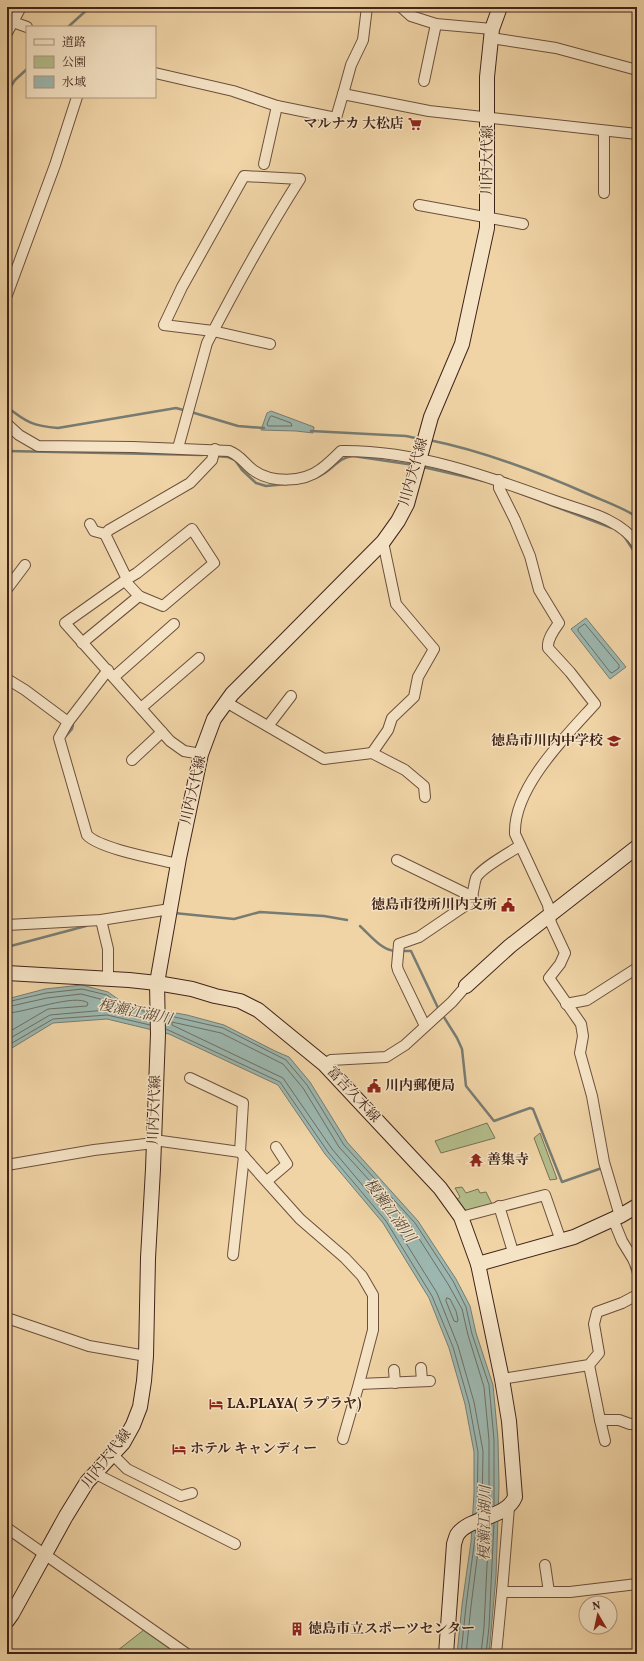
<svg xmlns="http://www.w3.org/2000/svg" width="644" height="1661" font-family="Vollkorn,'Noto Serif JP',serif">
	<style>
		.green { fill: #b3be8c; stroke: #7a7153 }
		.water { fill: #9cb7af; stroke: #777c73 }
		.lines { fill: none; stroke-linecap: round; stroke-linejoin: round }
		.shore { stroke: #6e6e64; stroke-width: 1 }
		.stream { stroke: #777c73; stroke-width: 2.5 }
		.street-casing { stroke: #6c503d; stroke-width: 12 }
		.secondary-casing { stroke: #40241a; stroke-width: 16 }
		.street { stroke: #f5e3c5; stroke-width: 10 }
		.secondary { stroke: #f5e3c5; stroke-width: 14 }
		.labels { text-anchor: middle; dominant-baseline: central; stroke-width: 3; stroke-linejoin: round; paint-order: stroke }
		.poi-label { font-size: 14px; font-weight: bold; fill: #40241a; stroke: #f5e3c5; text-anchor: start }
		.street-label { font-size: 14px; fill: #40241a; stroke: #f5e3c5 }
		.water-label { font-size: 15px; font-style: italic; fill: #57493f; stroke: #f5e3c5 }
	</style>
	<rect width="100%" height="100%" fill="#f0d4a6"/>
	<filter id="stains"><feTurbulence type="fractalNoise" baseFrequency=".005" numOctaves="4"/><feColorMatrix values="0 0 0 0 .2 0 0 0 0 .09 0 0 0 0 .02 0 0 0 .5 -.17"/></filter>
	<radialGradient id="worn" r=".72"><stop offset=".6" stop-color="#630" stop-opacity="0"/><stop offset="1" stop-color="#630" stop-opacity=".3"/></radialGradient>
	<!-- green -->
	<g class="green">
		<path d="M487,1123L495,1138L441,1153L435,1141Z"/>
		<path d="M540,1133L557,1179L550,1180L534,1138Z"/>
		<path d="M462,1187L466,1193L478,1189L480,1193L486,1192L492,1204L471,1211H462L455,1201L460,1197L455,1188Z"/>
		<path d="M145,1629L180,1654H113Z"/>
	</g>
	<!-- water -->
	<g class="water">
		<path d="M271,411L314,427L313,433L296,431L261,430L267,413Z"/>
		<path d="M586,618L626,667L610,679L571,629Z"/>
		<path d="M82,985L108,992L125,1004L187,1015L224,1025L275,1051L289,1057L310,1082L347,1142L418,1221L456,1279L470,1306L476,1333L493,1385L498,1439L499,1486L496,1576L489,1654H457L462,1605L471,1542L474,1493V1452L465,1404L449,1348L429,1298L383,1223L325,1154L278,1085L169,1034L107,1019L53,1023L7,1051V999L45,989Z"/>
	</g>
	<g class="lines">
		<!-- shore -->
		<g class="shore">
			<path d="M272,416L291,423L292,426H268L267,424L270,417Z"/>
			<path d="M585,624L619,665V668L612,673L610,672L578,631V629Z"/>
			<path d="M7,1002L46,993L82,989L107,995L124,1008L150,1012"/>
			<path d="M7,1007L47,998L81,994L104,1000L117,1010L115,1012L106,1010L50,1015L7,1040"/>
			<path d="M7,1013C25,1013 75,993 88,1003L87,1006L48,1009L7,1033"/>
			<path d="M166,1015L223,1028L286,1060L307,1085L344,1145L415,1223L453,1281L466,1307L472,1334L489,1385L494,1440V1505"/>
			<path d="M166,1029L280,1082L328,1152L386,1221L432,1296L453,1347L469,1403L478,1452L477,1513"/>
			<path d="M7,1046L53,1019L107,1015L150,1025"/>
			<path d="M447,1298L450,1299L456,1311L458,1320L457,1322L454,1321L446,1301Z"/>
			<path d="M482,1511L483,1451L474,1402L458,1346L437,1293L391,1219L332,1149L283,1078L172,1025V1022L221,1033L283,1064L303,1088L339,1147L411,1226L448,1284L462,1309L468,1335L484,1387L489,1440V1508"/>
			<path d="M461,1654L466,1606L476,1530"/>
			<path d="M466,1654L471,1606L481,1528"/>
			<path d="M481,1654L484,1627L489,1525"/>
			<path d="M486,1654L489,1627L494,1523"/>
		</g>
		<!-- stream -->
		<g class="stream">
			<path d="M68,27L90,7"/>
			<path d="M7,92L15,80L27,69"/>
			<path d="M7,407C26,422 33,426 58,428L176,408L187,411"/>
			<path d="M191,412L238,426L264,428"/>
			<path d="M311,431L406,436L420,439"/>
			<path d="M429,440C484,451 536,471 588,494C604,501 622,507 637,517"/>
			<path d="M7,451L202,455"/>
			<path d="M215,456L228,457L235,460L242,470L256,483L266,486L297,483"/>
			<path d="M423,467L484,481"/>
			<path d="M317,477C332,472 336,458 353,456L414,465"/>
			<path d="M514,491L612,528"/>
			<path d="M624,536L637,556"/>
			<path d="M65,737L72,729L73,725"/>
			<path d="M174,913L234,919L260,912L324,916L347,920"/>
			<path d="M360,926C370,935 382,951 396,951"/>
			<path d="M7,947L86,926"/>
			<path d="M401,951H411L439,1010"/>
			<path d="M442,1014L457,1038L462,1049L466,1086L494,1121L530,1108L533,1109L562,1182L602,1168"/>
			<path d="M631,1267L637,1286"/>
		</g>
		<!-- street casing -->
		<g class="street-casing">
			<g id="street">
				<path d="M401,7L411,16L436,24L492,29"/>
				<path d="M13,22L27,27"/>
				<path d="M7,33L21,7"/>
				<path d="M491,38L556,48L637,70"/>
				<path d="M155,73L233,91L277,106L336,118L343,94L429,111L637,134"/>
				<path d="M424,81L436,24"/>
				<path d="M343,94L351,65L363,40L367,7"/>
				<path d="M264,164L277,106"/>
				<path d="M604,193V131"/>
				<path d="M419,205L523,224"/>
				<path d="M7,295L55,165L77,97"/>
				<path d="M7,424L19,435L38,446L133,447L229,451C240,455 244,463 253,470C271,483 303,483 321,469C328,464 335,457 341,451C415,450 487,476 555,501C583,511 620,518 637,544"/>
				<path d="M178,448L207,343C236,287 266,232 300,179L244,176L182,287L164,325L213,331L270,344"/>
				<path d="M499,480V488L515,520L530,556L539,590L559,623C554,630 547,639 548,648L570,672L595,704C566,736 513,788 515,834L548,905L551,923L565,953L560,964L549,978L581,1024L583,1036L580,1053L592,1096L604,1162L620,1216"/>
				<path d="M90,524L94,531L105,534"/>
				<path d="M125,581L139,596"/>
				<path d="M7,589L25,565"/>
				<path d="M82,643L139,596L163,606L214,563L192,529L137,573L127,579"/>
				<path d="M108,670L68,722L59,738L87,835C100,849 158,859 178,864"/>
				<path d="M114,677L174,624"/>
				<path d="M7,679L25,690L68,722"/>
				<path d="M226,702L324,759L372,753L405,770L424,786L425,797"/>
				<path d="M141,708L199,658"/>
				<path d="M268,726L291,696"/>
				<path d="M372,753L388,730L392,718L414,697L418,677L434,649L396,604L383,542"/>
				<path d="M201,754L184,751L170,741L65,623L127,579L105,534L109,530L190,483L212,460L215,449"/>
				<path d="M132,760L162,732"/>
				<path d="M397,860L473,897"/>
				<path d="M101,920L108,949V978"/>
				<path d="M7,925L101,920L170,909"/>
				<path d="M566,1004L587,1000L637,968"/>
				<path d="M425,1026L398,970L397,966L399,944L419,937L469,903C474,895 473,887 476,878C480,869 510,852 520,846"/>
				<path d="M324,1064L331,1060L386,1057L405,1045L452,1002L466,986"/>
				<path d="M190,1078L243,1103L240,1152"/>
				<path d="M154,1140L240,1152L300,1219L345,1258L362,1276L373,1295V1330L358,1387L343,1439"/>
				<path d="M7,1165L94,1150L154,1143"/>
				<path d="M267,1181L287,1164L276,1147"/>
				<path d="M499,1206L514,1255"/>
				<path d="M461,1217L545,1195L561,1241"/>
				<path d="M613,1219L622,1241L633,1259L637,1268"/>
				<path d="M233,1255L244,1156"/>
				<path d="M7,1318L89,1346L146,1356"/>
				<path d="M589,1365L600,1420H619L630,1424H637"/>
				<path d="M421,1368L422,1381"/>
				<path d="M394,1370L395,1383"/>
				<path d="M502,1379L589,1365L599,1353L594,1324L597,1312L622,1303L637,1295"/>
				<path d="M359,1384L430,1381"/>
				<path d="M600,1420L605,1441"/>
				<path d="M112,1454L127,1469L181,1496L192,1493"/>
				<path d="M94,1473L235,1544"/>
				<path d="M7,1528L187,1654"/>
				<path d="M545,1565L549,1592"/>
				<path d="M502,1592H570L637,1584"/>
				<path d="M496,1654L502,1592L509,1507"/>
			</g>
		</g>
		<!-- secondary casing -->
		<g class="secondary-casing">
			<g id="secondary">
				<path d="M7,973L129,980L157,983L192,989L215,996L240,1001L258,1010L324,1064L440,1188L461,1217L478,1264L502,1379L509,1421L515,1497C506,1519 468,1517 457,1535C456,1537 455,1541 454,1544L446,1654"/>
				<path d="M466,986L510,946L637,847"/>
				<path d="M478,1264L574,1237L620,1216L637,1206"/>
				<path d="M7,1621L12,1614L66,1516L87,1482L123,1443L133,1425L140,1407L144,1381L146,1356L148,1258L153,1169L158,1034L157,983L179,858L201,754L214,719L232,694L383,542L398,521L407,504L431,417L462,344L487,228V77L492,29L500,7"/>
			</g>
		</g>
		<!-- street -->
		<use href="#street" class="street"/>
		<!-- secondary -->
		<use href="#secondary" class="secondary"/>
	</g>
	<!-- icons -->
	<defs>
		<g id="supermarket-bare" transform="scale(1.08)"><path d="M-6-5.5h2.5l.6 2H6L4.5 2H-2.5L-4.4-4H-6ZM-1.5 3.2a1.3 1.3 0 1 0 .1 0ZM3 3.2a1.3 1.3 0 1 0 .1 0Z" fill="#8f2418" stroke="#f5e3c5" stroke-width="2.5" paint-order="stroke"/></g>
		<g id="school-bare" transform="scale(1.08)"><path d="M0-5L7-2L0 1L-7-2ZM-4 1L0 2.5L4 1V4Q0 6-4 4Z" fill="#8f2418" stroke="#f5e3c5" stroke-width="2.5" paint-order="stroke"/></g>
		<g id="civic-bare" transform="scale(1.08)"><path d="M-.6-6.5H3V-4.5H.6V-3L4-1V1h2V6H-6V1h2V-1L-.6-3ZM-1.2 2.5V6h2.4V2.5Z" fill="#8f2418" stroke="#f5e3c5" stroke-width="2.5" paint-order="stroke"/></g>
		<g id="temple-bare" transform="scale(1.08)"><path d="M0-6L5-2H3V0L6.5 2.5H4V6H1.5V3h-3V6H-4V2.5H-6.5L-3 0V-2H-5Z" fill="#8f2418" stroke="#f5e3c5" stroke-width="2.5" paint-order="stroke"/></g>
		<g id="hotel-bare" transform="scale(1.08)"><path d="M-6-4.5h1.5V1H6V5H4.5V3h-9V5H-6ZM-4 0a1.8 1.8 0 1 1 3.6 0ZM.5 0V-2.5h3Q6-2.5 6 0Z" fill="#8f2418" stroke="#f5e3c5" stroke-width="2.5" paint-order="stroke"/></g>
		<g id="building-bare" transform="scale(1.08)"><path d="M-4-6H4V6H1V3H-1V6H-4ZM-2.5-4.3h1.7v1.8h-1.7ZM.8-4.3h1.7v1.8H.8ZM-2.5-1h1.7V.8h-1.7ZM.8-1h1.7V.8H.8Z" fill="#8f2418" stroke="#f5e3c5" stroke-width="2.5" paint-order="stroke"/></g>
	</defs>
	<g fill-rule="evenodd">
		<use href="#supermarket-bare" x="415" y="124"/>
		<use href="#school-bare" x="614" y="741"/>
		<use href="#civic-bare" x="508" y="905"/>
		<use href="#civic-bare" x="374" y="1086"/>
		<use href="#temple-bare" x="476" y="1160"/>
		<use href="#hotel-bare" x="216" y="1404"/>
		<use href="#hotel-bare" x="179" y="1449"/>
		<use href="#building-bare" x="297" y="1629"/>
	</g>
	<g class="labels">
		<!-- poi labels -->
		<g class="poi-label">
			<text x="404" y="124" text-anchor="end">マルナカ 大松店</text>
			<text x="603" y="741" text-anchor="end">徳島市川内中学校</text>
			<text x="497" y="905" text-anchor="end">徳島市役所川内支所</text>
			<text x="385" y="1086">川内郵便局</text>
			<text x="487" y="1160">善集寺</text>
			<text x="227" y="1404">LA.PLAYA( ラプラヤ)</text>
			<text x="190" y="1449">ホテル キャンディー</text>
			<text x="308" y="1629">徳島市立スポーツセンター</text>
		</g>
		<!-- street labels -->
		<g class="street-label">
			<text transform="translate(488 160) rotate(-89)">川内大代線</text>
			<text transform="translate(414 472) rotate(-74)">川内大代線</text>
			<text transform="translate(194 790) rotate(-77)">川内大代線</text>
			<text transform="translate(353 1095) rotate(47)">富吉久木線</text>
			<text transform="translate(155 1110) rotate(-88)">川内大代線</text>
			<text transform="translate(107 1459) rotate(-52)">川内大代線</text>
		</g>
		<!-- water labels -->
		<g class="water-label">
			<text transform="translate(135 1013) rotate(12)">榎瀬江湖川</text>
			<text transform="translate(389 1211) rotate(54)">榎瀬江湖川</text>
			<text transform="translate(486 1523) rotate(-89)">榎瀬江湖川</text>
		</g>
	</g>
	<!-- margin -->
	<rect width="644" height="1661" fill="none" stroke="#f0d4a6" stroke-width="24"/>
	<rect x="8" y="8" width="628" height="1645" fill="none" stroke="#40241a" stroke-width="2"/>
	<rect x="12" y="12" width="620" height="1637" fill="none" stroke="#40241a"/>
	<!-- legend -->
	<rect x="26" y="26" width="130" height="72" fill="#f5e3c5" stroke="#ad9781"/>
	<rect x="34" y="39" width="20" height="6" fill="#f5e3c5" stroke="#ad9781"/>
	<text x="62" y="46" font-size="12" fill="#40241a">道路</text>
	<rect x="34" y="56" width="20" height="12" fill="#b3be8c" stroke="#ad9781"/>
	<text x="62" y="66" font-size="12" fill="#40241a">公園</text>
	<rect x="34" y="76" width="20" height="12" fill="#9cb7af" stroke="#ad9781"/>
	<text x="62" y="86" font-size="12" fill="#40241a">水域</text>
	<!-- north arrow -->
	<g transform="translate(598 1615) rotate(351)"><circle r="19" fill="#f5e3c5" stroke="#ad9781"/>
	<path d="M0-3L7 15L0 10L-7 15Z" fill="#8f2418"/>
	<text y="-6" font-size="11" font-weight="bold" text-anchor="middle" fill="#40241a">N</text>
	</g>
	<rect width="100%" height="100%" filter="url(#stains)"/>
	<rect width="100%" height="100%" fill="url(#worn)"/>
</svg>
